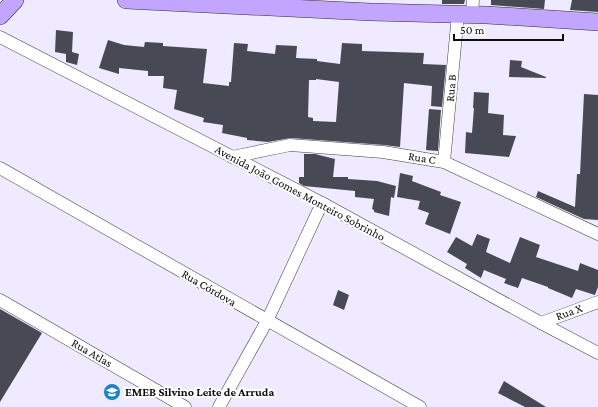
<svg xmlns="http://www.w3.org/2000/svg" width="598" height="407" font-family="'Crimson Pro',serif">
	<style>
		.building { fill: #474a55; fill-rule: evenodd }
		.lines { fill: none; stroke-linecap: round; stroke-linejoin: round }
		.street-casing { stroke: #3f3f3f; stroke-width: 13 }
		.secondary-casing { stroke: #2e2e2e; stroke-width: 18 }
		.street { stroke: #fff; stroke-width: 12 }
		.secondary { stroke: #c2a5ff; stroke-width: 17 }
		.labels { text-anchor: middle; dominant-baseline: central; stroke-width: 4; stroke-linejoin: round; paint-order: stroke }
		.street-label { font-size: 12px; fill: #0c0c0c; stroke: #fff }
		.poi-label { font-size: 12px; font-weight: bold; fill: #0c0c0c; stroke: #fff; text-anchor: start }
	</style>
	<rect width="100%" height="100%" fill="#efeaff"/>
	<!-- building -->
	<g class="building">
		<path d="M442,0H465L464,4H442Z"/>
		<path d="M491,0H545L544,9L491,5Z"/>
		<path d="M572,0H598V12L570,10Z"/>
		<path d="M56,30L73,32L72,52L79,54L77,65L66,62V54L55,52Z"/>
		<path d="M108,40L124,45L144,47L145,42L163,43V46L207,49L203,83L229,86V82H231L234,43L248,44L247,51L275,54L276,45L297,46L296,58L317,59V61L340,64L342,43L362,44V51L424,53L423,64L446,65L442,107L431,106L432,86L404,83L400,147L384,145L291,138L268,142L247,140V138L222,133L223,125L203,122L204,118L174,109L177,90L163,88L164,76H148V71L119,68V74L99,68ZM316,79L339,82L336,122L313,121V118L308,117L309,80H316Z"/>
		<path d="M510,60L522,61L521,67L546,77V78L509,77Z"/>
		<path d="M474,92L489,93L488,113L504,115L503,135L516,136L509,157L465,153L466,132L472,133L474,108H473Z"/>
		<path d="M584,94L598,95V220L584,219L536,197L538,191L575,207L577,174H580Z"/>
		<path d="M429,109L441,110L438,151L426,150Z"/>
		<path d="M304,154H315L335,159L333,177H348V179L377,181L396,186L394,198L391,197L389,216L374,212V210L372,209L374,199L355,197V191L304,186L299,183V177H304Z"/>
		<path d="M400,173L413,176L412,181L441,192L440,195L461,202L450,234L425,224L429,213L418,209L420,201L397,197Z"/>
		<path d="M477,234L490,239L486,252L510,263L520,237L540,245L536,257L578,271L580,263L598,270V287L595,295L576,289L572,298L548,288V287L522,278L518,288L504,283L506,279L484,270L481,278L465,268L467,264L447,252L456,237L472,246Z"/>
		<path d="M338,290L349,295L344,310L333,305Z"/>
		<path d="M0,309L42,333L0,402Z"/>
		<path d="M504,381L546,407H525L498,393Z"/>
	</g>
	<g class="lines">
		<!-- street casing -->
		<g class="street-casing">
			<g id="street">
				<path d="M472,15L473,0"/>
				<path d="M0,37L322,203L541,323L598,353"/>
				<path d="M232,157L290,145L383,152L444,162L598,234"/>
				<path d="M444,162L458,14"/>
				<path d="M0,168L420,407"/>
				<path d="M0,300L185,407"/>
				<path d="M541,323L598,302"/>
				<path d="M219,407L267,321L322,203"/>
			</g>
		</g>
		<!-- secondary casing -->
		<g class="secondary-casing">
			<g id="secondary">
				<path d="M126,0L371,12L487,15L598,22"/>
				<path d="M0,16L15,0"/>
			</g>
		</g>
		<!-- street -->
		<use href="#street" class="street"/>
		<!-- secondary -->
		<use href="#secondary" class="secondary"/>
	</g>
	<!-- icons -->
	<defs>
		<g id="school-disc" transform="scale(0.9)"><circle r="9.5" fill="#1a84c5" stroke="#fff"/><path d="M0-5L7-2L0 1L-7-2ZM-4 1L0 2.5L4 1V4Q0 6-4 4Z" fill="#fff"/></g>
	</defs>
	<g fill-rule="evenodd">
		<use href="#school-disc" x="112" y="392"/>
	</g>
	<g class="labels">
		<!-- street labels -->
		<g class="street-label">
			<text transform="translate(451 88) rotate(-85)">Rua B</text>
			<text transform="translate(422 158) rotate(9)">Rua C</text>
			<text transform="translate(300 193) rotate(28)">Avenida João Gomes Monteiro Sobrinho</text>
			<text transform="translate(209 288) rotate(30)">Rua Córdova</text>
			<text transform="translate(569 312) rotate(-20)">Rua X</text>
			<text transform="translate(92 353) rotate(30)">Rua Atlas</text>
		</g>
		<!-- poi labels -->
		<g class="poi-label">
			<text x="125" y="392">EMEB Silvino Leite de Arruda</text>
		</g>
	</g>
	<!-- scale -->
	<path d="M454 34v6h109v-6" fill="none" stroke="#0c0c0c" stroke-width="2"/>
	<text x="460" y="34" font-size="12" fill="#0c0c0c" stroke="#ffffff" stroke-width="3" paint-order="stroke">50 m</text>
</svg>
